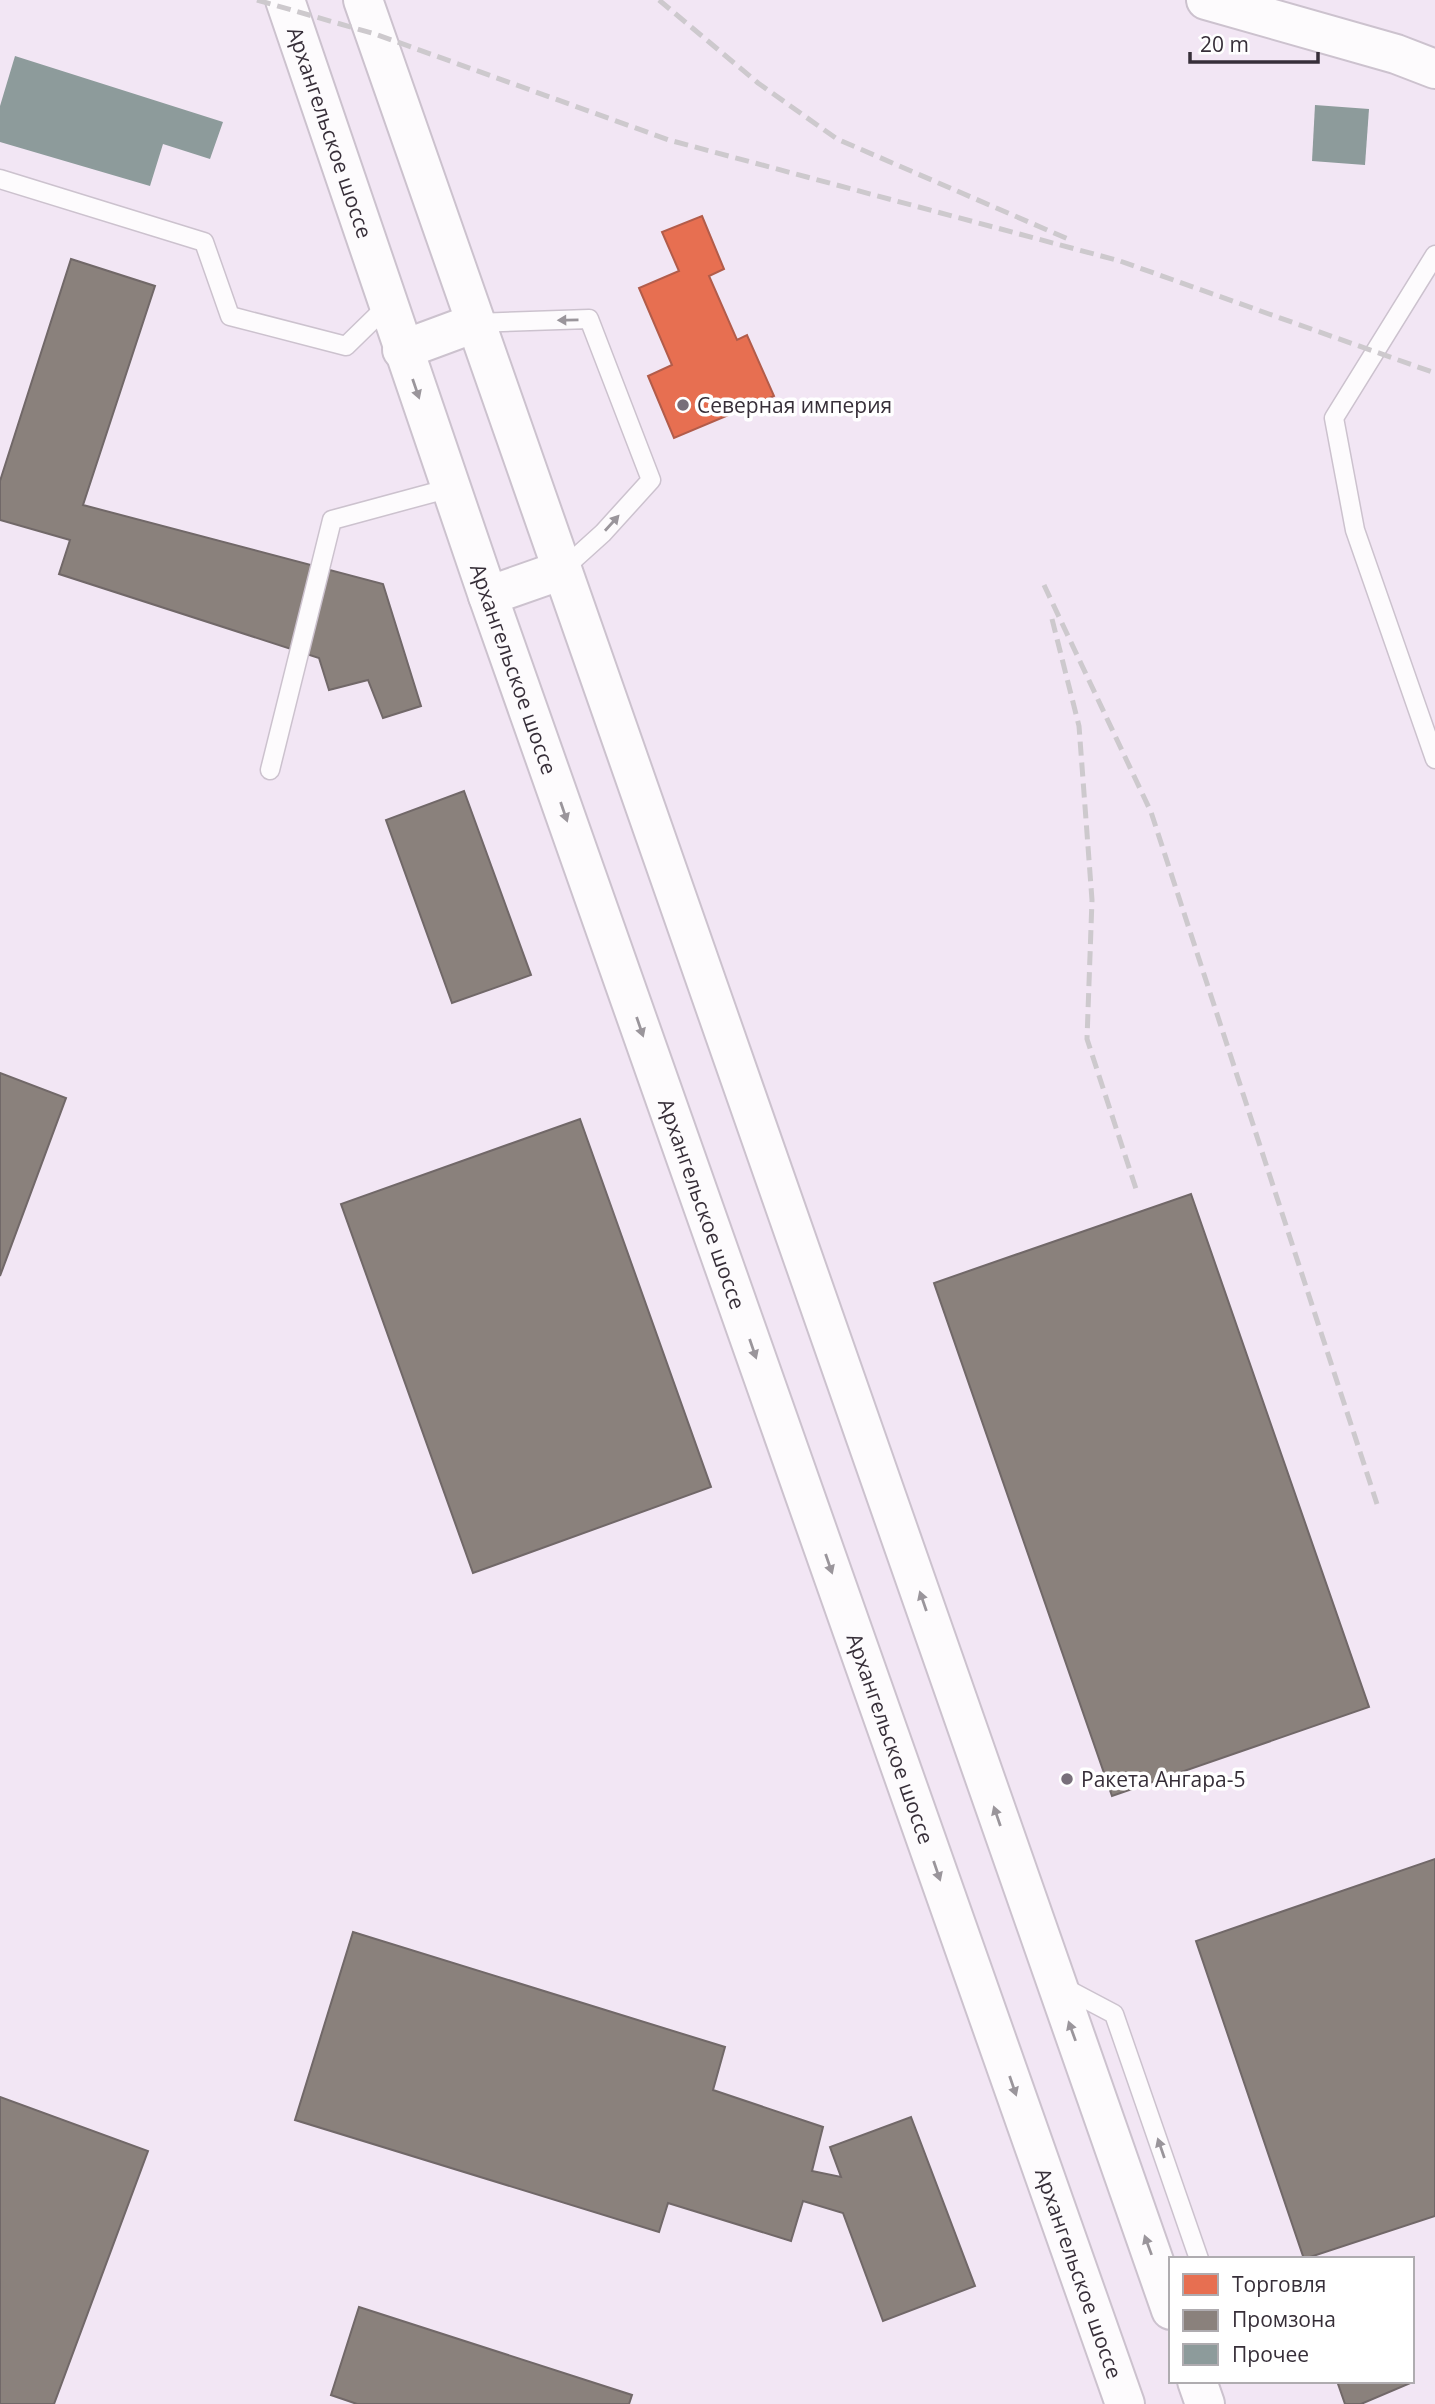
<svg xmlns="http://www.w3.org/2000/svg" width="1435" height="2404" font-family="'Open Sans',sans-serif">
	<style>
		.shops { fill: #e76f51; stroke: #b25c4a; stroke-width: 2 }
		.industry { fill: #8a817c; stroke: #716868; stroke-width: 2 }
		.building { fill: #8d9b9b }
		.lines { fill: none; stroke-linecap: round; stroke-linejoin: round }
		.service-casing { stroke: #ccc2ce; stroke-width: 21 }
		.tertiary-casing { stroke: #ccc2ce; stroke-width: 42 }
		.primary-casing { stroke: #ccc2ce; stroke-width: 42 }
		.service { stroke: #fdfbfd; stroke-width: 18 }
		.tertiary { stroke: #fdfbfd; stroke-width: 38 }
		.primary { stroke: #fdfbfd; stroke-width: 38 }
		.rail { stroke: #cdc9cd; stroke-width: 5; stroke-dasharray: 14 7; stroke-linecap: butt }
		.oneway { fill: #9a959b }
		.poi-dot { fill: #786f7a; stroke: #fff; stroke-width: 2.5 }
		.labels { text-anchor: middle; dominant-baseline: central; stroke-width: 7; stroke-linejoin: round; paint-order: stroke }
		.street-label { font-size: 21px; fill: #372f39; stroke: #fff }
		.poi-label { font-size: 21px; fill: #372f39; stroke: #fff; text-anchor: start }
	</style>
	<rect width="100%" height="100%" fill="#f2e6f4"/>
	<!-- shops -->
	<path class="shops" d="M702,216L724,269L709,276L737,340L747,335L774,396L674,438L648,376L672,365L639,288L679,271L662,232Z"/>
	<!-- industry -->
	<g class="industry">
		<path d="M71,259L155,286L83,505L383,584L421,706L383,718L368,680L329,690L319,658L59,574L70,540L0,520V481Z"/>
		<path d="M464,791L531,975L452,1003L386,820Z"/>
		<path d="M0,1073L66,1098L0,1276Z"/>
		<path d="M580,1119L711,1487L473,1573L341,1204Z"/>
		<path d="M1191,1194L1369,1707L1112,1796L934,1283Z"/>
		<path d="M1435,1859V2216L1304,2259L1196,1941Z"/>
		<path d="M353,1932L725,2047L713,2090L823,2127L812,2171L841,2177L830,2147L911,2117L975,2286L883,2321L843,2213L803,2201L791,2241L668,2203L659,2232L295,2120Z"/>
		<path d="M0,2097L148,2151L54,2404H0Z"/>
		<path d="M359,2307L632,2395L629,2404H357L331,2395Z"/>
		<path d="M1412,2378L1413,2382L1361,2404H1345L1337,2381H1412Z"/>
	</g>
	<!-- building -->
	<g class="building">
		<path d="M15,56L223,122L210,159L163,144L150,186L0,142V106Z"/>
		<path d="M1315,105L1369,109L1365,165L1312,161Z"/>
	</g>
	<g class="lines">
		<!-- service casing -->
		<g class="service-casing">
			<g id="service">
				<path d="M0,179L204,242L230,316L346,346L388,305"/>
				<path d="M1435,255L1334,418L1355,530L1435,759"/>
				<path d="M475,323L589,319L651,480L603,533L562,570"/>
				<path d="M270,770L332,520L443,490"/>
				<path d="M1061,1986L1114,2014L1199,2259"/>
			</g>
		</g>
		<!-- tertiary casing -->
		<g class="tertiary-casing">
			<path id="tertiary" d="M1206,0L1396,54L1435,69"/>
		</g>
		<!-- primary casing -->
		<g class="primary-casing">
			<g id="primary">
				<path id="s1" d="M285,0L488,596L1125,2404"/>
				<path d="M363,0L1171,2310"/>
				<path d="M402,350L475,323"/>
				<path d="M488,596L562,570"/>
				<path d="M1197,2381L1205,2404"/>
			</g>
		</g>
		<!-- service -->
		<use href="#service" class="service"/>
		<!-- tertiary -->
		<use href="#tertiary" class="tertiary"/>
		<!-- primary -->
		<use href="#primary" class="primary"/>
		<!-- rail -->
		<g class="rail">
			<path d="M257,0L375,34L669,140L1120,261L1435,373"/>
			<path d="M659,0L758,83L837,139L1068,239"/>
			<path d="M1044,585L1151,812L1377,1504"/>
			<path d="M1052,619L1079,726L1092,900L1087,1039L1138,1195"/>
		</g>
	</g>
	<!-- one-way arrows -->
	<defs><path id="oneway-solid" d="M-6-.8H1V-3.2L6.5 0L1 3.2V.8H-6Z" transform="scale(1.75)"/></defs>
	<g class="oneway">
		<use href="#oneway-solid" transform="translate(568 320) rotate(179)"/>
		<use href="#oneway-solid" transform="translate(416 389) rotate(71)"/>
		<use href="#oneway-solid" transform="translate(612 523) rotate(-48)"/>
		<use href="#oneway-solid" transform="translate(564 812) rotate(71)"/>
		<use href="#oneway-solid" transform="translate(640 1027) rotate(71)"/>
		<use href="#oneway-solid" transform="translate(753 1349) rotate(71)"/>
		<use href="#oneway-solid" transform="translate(829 1564) rotate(71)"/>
		<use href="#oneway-solid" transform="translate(923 1601) rotate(-109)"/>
		<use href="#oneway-solid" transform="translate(997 1816) rotate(-109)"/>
		<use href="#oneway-solid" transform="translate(937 1871) rotate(71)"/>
		<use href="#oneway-solid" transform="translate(1072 2031) rotate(-110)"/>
		<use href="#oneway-solid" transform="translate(1013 2086) rotate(71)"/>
		<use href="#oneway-solid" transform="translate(1161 2148) rotate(-109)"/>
		<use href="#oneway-solid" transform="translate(1148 2245) rotate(-110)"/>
	</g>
	<!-- markers -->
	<g class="poi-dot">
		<circle cx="683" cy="405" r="7"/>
		<circle cx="1067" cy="1779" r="7"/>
	</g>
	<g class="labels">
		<!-- street labels -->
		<g class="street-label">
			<text stroke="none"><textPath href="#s1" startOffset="140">Архангельское шоссе</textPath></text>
			<text stroke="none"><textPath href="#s1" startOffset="707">Архангельское шоссе</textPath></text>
			<text stroke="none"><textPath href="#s1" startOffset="1274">Архангельское шоссе</textPath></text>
			<text stroke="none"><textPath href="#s1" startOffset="1841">Архангельское шоссе</textPath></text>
			<text stroke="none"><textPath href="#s1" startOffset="2408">Архангельское шоссе</textPath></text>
		</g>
		<!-- poi labels -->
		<g class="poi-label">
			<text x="697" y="405">Северная империя</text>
			<text x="1081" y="1779">Ракета Ангара-5</text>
		</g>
	</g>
	<!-- legend -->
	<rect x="1169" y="2257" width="245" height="126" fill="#ffffff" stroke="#afacb0" stroke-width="2"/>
	<rect x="1183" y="2274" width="35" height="21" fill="#e76f51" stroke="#afacb0" stroke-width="2"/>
	<text x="1232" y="2292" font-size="21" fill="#372f39">Торговля</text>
	<rect x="1183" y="2310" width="35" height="21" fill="#8a817c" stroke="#afacb0" stroke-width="2"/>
	<text x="1232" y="2327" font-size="21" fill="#372f39">Промзона</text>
	<rect x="1183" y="2344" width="35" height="21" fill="#8d9b9b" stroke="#afacb0" stroke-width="2"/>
	<text x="1232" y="2362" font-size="21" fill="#372f39">Прочее</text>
	<!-- scale -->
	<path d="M1190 52v10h128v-10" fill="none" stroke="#372f39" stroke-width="3.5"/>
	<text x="1200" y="52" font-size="21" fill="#372f39" stroke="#ffffff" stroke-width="5" paint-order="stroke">20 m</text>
</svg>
